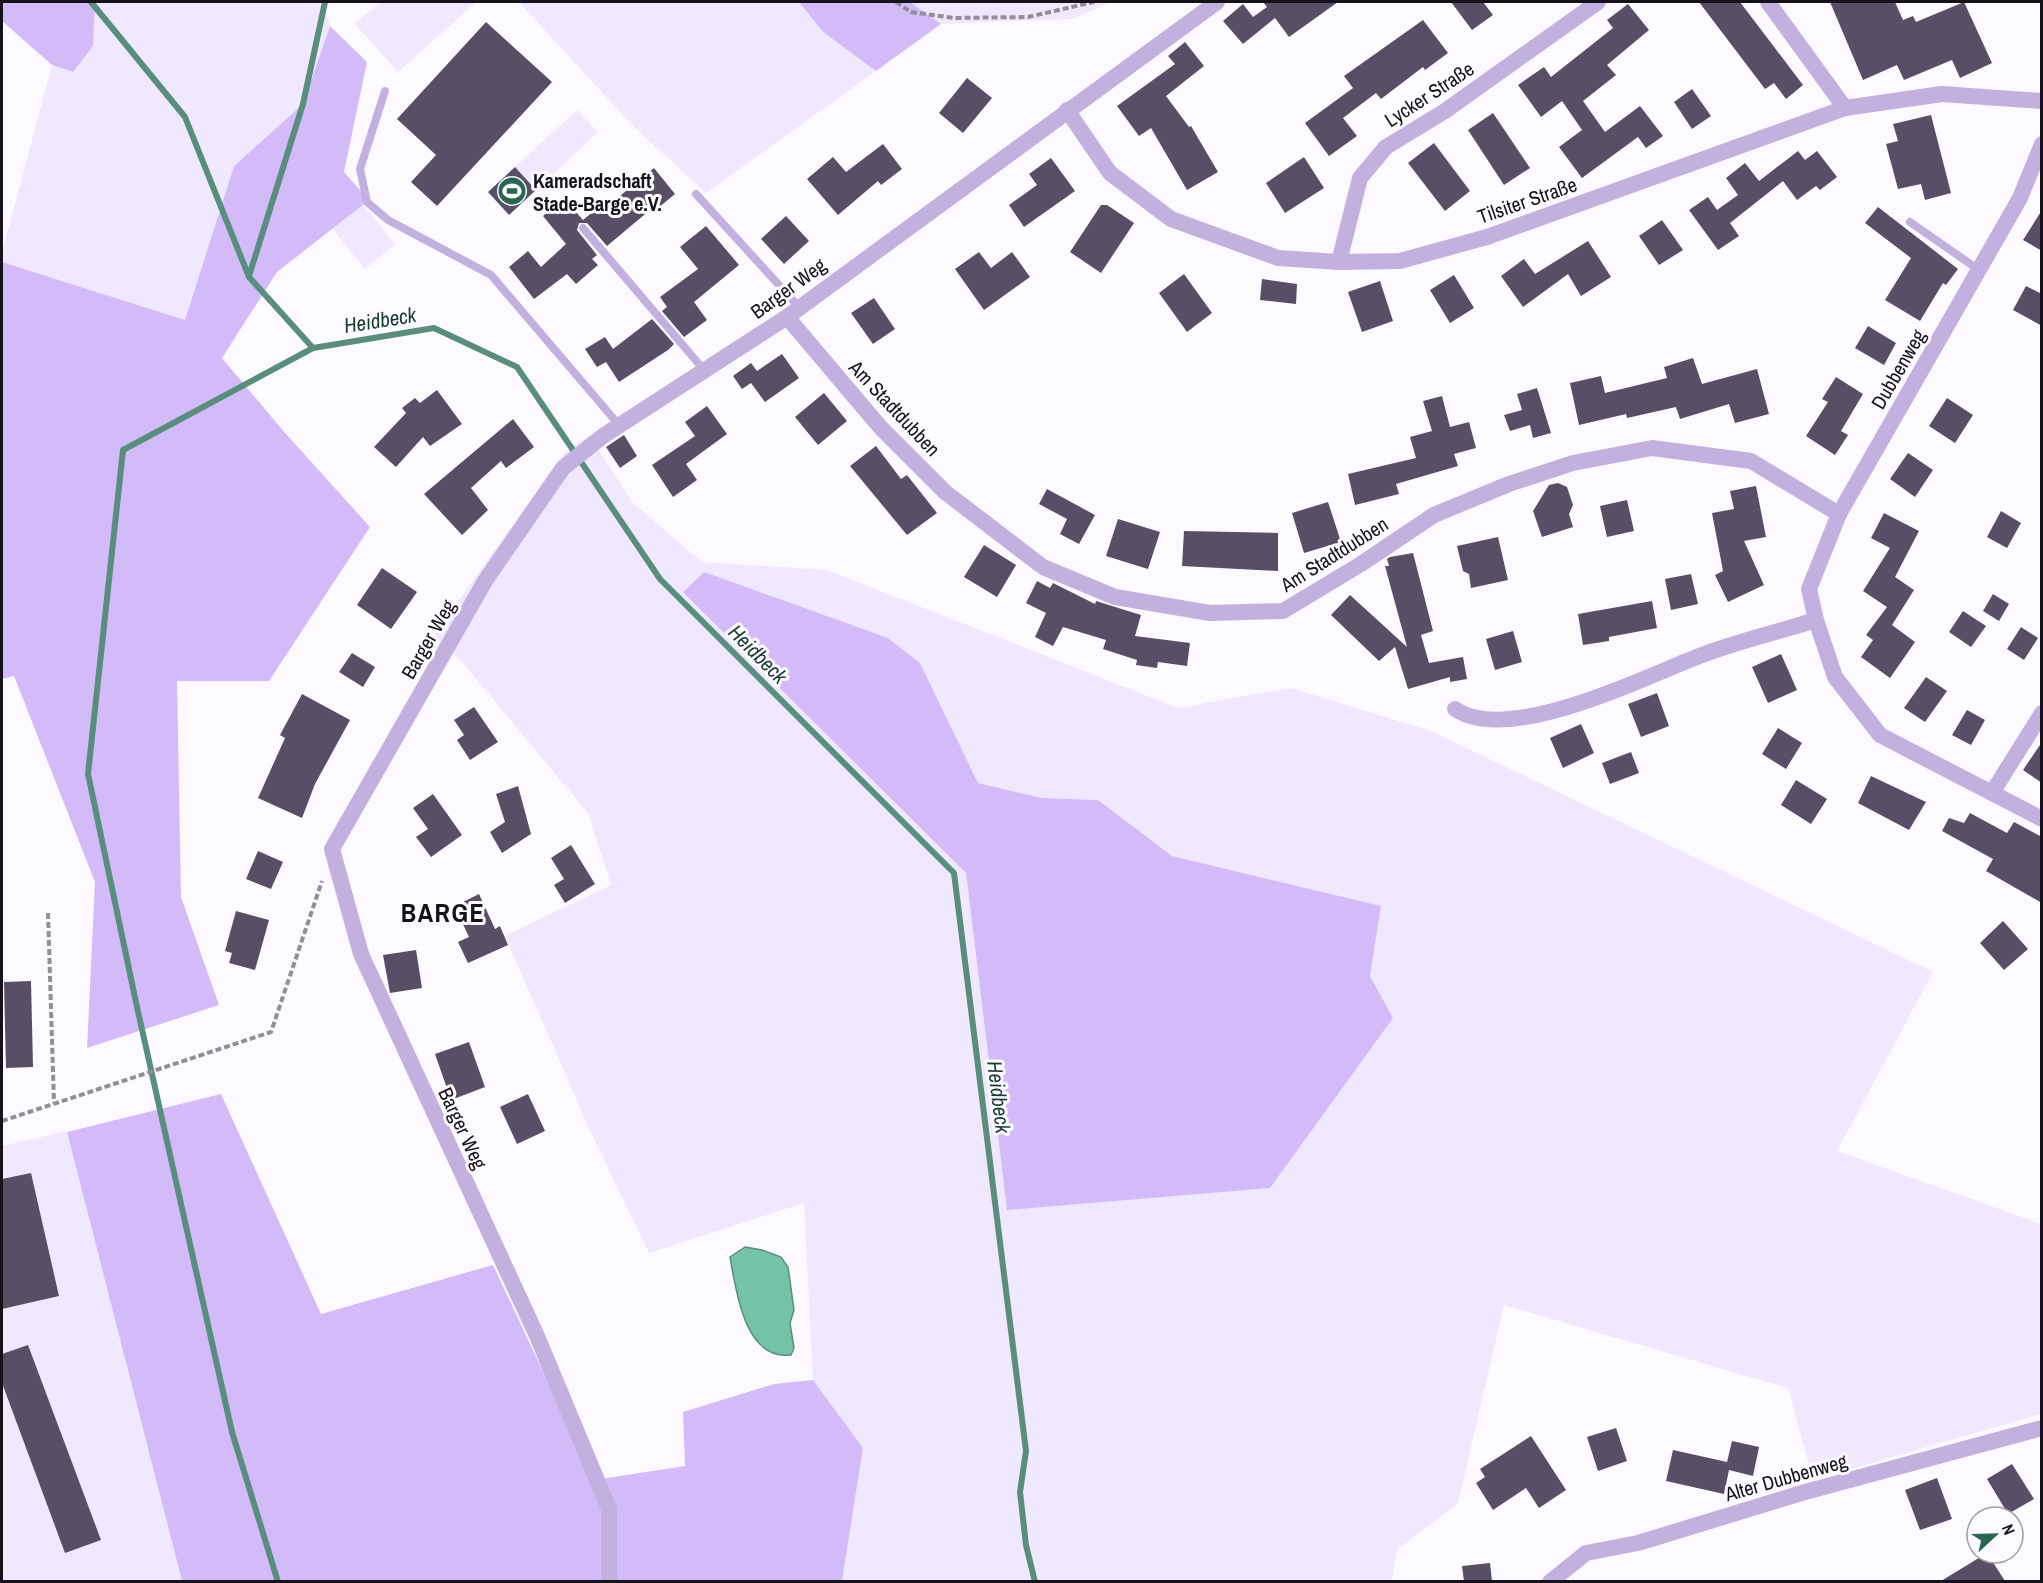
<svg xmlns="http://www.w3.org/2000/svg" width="2043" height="1583" font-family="'Archivo Narrow',sans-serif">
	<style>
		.green { fill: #f0e8fe; fill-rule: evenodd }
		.forest { fill: #d3bbfa }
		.water { fill: #75c3a6; stroke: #588e7c; stroke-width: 1.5 }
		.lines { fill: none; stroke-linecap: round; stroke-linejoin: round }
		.stream { stroke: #588e7c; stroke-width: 6 }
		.building { fill: #574f65 }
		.path { stroke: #918e95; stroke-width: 4; stroke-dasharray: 6 3; stroke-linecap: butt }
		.service { stroke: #c2b1df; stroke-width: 8 }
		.minor { stroke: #c2b1df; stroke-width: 16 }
		.labels { text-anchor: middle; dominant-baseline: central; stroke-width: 6; stroke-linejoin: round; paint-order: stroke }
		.street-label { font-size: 20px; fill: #15121b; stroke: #fcfaff }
		.poi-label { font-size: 20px; font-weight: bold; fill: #15121b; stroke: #fcfaff; text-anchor: start }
		.water-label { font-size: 21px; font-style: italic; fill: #183c30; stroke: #fcfaff }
		.district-label { font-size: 26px; font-weight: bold; letter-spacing: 1.5px; fill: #15121b; stroke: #fcfaff }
	</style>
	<rect width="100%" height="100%" fill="#fcfaff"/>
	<!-- green -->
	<g class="green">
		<path d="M95,2H324L330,26L303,104L234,166L185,320L2,262V253L52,65L73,72L93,46Z"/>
		<path d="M380,2H476L398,72L355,24Z"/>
		<path d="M519,2H799L823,32L876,71L706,193L632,125Z"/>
		<path d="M910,2H1111L1072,19L941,24Z"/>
		<path d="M577,110L598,132L536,190L515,167Z"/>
		<path d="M355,195L395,244L365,269L325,220Z"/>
		<path d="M589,435L633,503L702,562L827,570L1178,708L1291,688L1431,731L1933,972L1837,1151L2041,1224V1414L1813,1480L1788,1388L1504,1305L1458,1503L1397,1550L1392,1581H842L863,1448L813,1380L804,1203L649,1253L592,1135L505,936L611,885L588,813L462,662L434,635L564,453ZM683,591L862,629L888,638L920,663L978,783L1042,798L1098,800L1172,856L1381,906L1370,976L1393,1018L1007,1210L966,873Z"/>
		<path d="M67,1131L182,1581H2V1146Z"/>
	</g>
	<!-- forest -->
	<g class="forest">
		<path d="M2,2H95L93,46L73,72L52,65L2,21Z"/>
		<path d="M799,2H910L941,24L876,71L823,32Z"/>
		<path d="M330,26L367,62L344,172L369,200L277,272L222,358L286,434L370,527L269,681H177L181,897L219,1005L87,1048L95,882L14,676L2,679V262L185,320L234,166L303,104Z"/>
		<path d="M704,572L888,638L920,663L978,783L1042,798L1098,800L1172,856L1381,906L1370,976L1393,1018L1270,1188L1007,1210L966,873L683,592Z"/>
		<path d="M221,1094L321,1314L493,1265L594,1480L685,1466L683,1412L774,1384L813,1380L863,1448L842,1581H182L67,1132Z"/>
	</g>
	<!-- water -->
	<path class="water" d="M745,1247L762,1250L781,1257L788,1267L794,1310L790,1323L794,1348L791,1355C745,1361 736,1291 730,1257Z"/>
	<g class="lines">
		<!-- stream -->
		<g class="stream">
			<path d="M91,2L185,117L249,277L313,348L434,328L517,367L660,579L954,873L1026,1451L1020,1492L1026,1545L1035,1582"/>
			<path d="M249,276L303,104L325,2"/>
			<path d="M278,1582L232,1432L137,1007L88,774L123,450L313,348"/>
		</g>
	</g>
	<!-- building -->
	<g class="building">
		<path d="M1263,2H1338L1289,37L1275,18L1243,44L1223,21L1243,4L1253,17L1267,7Z"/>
		<path d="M1451,2H1483L1493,15L1472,30Z"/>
		<path d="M1699,2H1740L1803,85L1786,99L1774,83L1765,89Z"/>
		<path d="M1830,2H1895L1903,20L1913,16L1916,22L1964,2L1992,63L1960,78L1952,60L1904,80L1897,65L1863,80Z"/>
		<path d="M1628,4L1649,30L1607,65L1616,75L1583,101L1605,132L1640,106L1663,136L1646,148L1638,137L1582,178L1559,147L1582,130L1562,101L1541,117L1518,85L1544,67L1551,77L1613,28L1607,20Z"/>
		<path d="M1423,20L1448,53L1425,70L1423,67L1381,99L1376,93L1343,118L1357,136L1329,156L1305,123L1353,88L1344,76Z"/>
		<path d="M486,22L552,82L437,206L411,182L436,155L397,119Z"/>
		<path d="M1185,42L1204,66L1166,96L1189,127L1191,126L1218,172L1187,190L1151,128L1139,136L1117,106L1175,64L1168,56Z"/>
		<path d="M967,78L992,98L963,133L939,113Z"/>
		<path d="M1692,89L1711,116L1692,129L1674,102Z"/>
		<path d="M1493,113L1530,168L1504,185L1468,130Z"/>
		<path d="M1931,115L1951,193L1925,200L1921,184L1898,189L1886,144L1898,141L1893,124Z"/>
		<path d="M1434,143L1470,191L1445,211L1408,163Z"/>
		<path d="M883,144L902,169L881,185L878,181L838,215L807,179L833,157L846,172Z"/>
		<path d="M1798,151L1805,160L1817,151L1837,177L1820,190L1816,186L1797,200L1783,181L1730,223L1739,236L1718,250L1689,210L1708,197L1717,210L1738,195L1726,178L1745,163L1759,181Z"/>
		<path d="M1304,157L1324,188L1285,213L1266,183Z"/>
		<path d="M1051,158L1075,191L1024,227L1009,205L1037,185L1029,174Z"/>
		<path d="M515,167L536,190L509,215L488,192Z"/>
		<path d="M654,168L675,194L652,213L650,210L607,246L587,223H579L577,230L597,255L592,259L598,265L576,284L567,274L534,299L509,267L528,251L541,267L566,244L543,216L564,198L583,220L606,201L609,205Z"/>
		<path d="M1101,205H1107L1134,223L1101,273L1070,252Z"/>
		<path d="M1878,207L1958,269L1946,285L1943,283L1920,321L1885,300L1911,258L1865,223Z"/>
		<path d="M2042,210V251L2023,240Z"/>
		<path d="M786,216L809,241L784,264L761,239Z"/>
		<path d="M1662,220L1683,250L1659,265L1639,236Z"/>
		<path d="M706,226L739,265L694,302L707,320L684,337L662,311L667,307L660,297L698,269L680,247Z"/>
		<path d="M1588,241L1611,277L1581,296L1568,274L1523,307L1501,276L1524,259L1535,274Z"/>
		<path d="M979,252L991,268L1012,252L1030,277L984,310L955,269Z"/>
		<path d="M1184,274L1212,313L1187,332L1159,293Z"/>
		<path d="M1454,275L1474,308L1450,323L1430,290Z"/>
		<path d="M1262,279L1297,284L1296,304L1260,300Z"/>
		<path d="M1380,281L1393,321L1362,332L1348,292Z"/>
		<path d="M2026,286L2042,294V326L2013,310Z"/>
		<path d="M874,298L895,329L873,344L851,313Z"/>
		<path d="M652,319L674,344L668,350L619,382L606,362L597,367L585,349L605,337L613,349Z"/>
		<path d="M1868,326L1896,343L1884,365L1855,348Z"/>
		<path d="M782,354L799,378L765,402L751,383L742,389L733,376L751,363L757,371Z"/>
		<path d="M1693,358L1702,384L1757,369L1769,414L1735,423L1729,404L1680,419L1676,407L1627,418L1626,414L1579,425L1570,383L1601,376L1605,393L1667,378L1664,367Z"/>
		<path d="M1836,377L1863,394L1841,431L1848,435L1835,455L1806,436L1828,402L1822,399Z"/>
		<path d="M1537,388L1551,433L1533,438L1530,425L1510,431L1504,415L1522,410L1517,394Z"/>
		<path d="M437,390L462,424L430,446L423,437L396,467L374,447L406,413L402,408L415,398L420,403Z"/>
		<path d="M824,393L847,421L818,445L795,417Z"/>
		<path d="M1442,396L1450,427L1469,422L1476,448L1454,454L1458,466L1396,484L1399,494L1355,505L1348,474L1416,458L1410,437L1432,431L1423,401Z"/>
		<path d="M1947,398L1973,415L1955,443L1929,426Z"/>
		<path d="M707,406L727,434L686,464L697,480L673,497L652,465L695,436L685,422Z"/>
		<path d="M513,419L534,447L506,468L501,461L471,488L488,510L462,535L424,494Z"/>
		<path d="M624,435L637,456L620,468L606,447Z"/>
		<path d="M876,446L901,479L907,475L937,513L907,535L850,466Z"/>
		<path d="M1908,453L1933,470L1915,497L1890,479Z"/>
		<path d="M1558,483L1567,487L1573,505L1569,514L1573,527L1542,537L1533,511L1549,485Z"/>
		<path d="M1756,486L1766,537L1744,541L1764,585L1728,602L1715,575L1723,571L1712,513L1734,509L1730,491Z"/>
		<path d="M1047,489L1095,515L1079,544L1060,534L1067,519L1039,504Z"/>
		<path d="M1627,500L1634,531L1607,537L1600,506Z"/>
		<path d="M1328,502L1341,542L1304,553L1292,513Z"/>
		<path d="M2001,511L2021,523L2007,548L1987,537Z"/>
		<path d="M1884,513L1919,531L1895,577L1914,590L1892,625L1915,642L1890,678L1861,657L1873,640L1866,635L1887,607L1863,591L1890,548L1871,538Z"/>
		<path d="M1118,519L1160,532L1148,569L1106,556Z"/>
		<path d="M1184,531L1278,533V571L1182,566Z"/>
		<path d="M1498,537L1508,580L1471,588L1469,574L1463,571L1457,546Z"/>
		<path d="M984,545L1016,565L997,597L964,577Z"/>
		<path d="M1413,553L1433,631L1421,635L1429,663L1463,657L1467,679L1450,682V677L1408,689L1395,647L1379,661L1331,615L1350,595L1407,647L1385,566H1389L1387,559L1390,557Z"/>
		<path d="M382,568L417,592L391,629L357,605Z"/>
		<path d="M1691,574L1698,604L1671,610L1665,579Z"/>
		<path d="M1037,581L1050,588L1053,583L1095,604L1096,601L1141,615L1135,636L1190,643L1187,666L1158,662L1157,668L1136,665L1137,660L1103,649L1106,640L1063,627L1053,646L1035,637L1046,613L1026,603Z"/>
		<path d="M1993,594L2009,604L1999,621L1983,611Z"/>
		<path d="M1652,601L1657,628L1609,637V641L1583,645L1578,614Z"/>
		<path d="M1963,611L1986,626L1971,647L1949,632Z"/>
		<path d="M2021,627L2038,638L2024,660L2007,649Z"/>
		<path d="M1513,631L1522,662L1495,670L1486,639Z"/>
		<path d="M352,653L375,667L363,687L339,672Z"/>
		<path d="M1781,654L1797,690L1768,703L1752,667Z"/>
		<path d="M1926,677L1947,691L1925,722L1904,708Z"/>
		<path d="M1657,693L1669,726L1641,737L1628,704Z"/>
		<path d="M302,694L350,720L315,784L302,818L258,798L285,738L280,735Z"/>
		<path d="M474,707L498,742L470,760L457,740L464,735L454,720Z"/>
		<path d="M1967,710L1985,720L1971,745L1952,735Z"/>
		<path d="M1581,724L1594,753L1563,768L1550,738Z"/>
		<path d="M1778,728L1802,743L1786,769L1762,754Z"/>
		<path d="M2042,742V783L2023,770Z"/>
		<path d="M1631,752L1639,773L1610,784L1602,763Z"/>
		<path d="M1871,776L1926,802L1909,830L1858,803Z"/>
		<path d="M1796,780L1827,799L1811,824L1781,805Z"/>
		<path d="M518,786L531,834L502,853L490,832L505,822L496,794Z"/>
		<path d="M433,794L462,835L431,857L416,837L428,829L413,808Z"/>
		<path d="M1970,813L2007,833L2014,822L2042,837V903L1986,871L1993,859L1942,831L1949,818L1964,823Z"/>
		<path d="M571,845L595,884L565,903L554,885L564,879L551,858Z"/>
		<path d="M258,851L283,862L271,889L246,879Z"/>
		<path d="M479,894L495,929L500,926L508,945L468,963L458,942L469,937L462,922L468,919L461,903Z"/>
		<path d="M236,911L269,920L255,970L229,963L232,953L225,951Z"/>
		<path d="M2003,921L2028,949L2004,970L1980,943Z"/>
		<path d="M416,950L422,988L390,993L383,955Z"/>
		<path d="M31,981L33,1067L6,1068L4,982Z"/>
		<path d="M469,1042L485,1087L451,1100L435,1054Z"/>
		<path d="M528,1094L545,1131L517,1144L500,1107Z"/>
		<path d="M31,1173L59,1296L2,1309V1179Z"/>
		<path d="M28,1345L101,1540L65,1553L2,1383V1354Z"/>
		<path d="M1616,1428L1627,1461L1598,1471L1587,1437Z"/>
		<path d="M1531,1436L1566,1490L1539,1508L1526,1488L1493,1510L1476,1483L1485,1477L1480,1469Z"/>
		<path d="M1732,1441L1759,1447L1753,1476L1729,1470L1724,1494L1666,1481L1673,1450L1727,1462Z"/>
		<path d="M2012,1464L2034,1499L2008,1514L1987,1479Z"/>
		<path d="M1937,1478L1952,1519L1920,1530L1905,1490Z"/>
		<path d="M1987,1553L2005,1581H1941Z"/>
		<path d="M1490,1563L1492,1581H1464L1462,1566Z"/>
	</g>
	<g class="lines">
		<!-- path -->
		<g class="path">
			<path d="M896,2L911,12L954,18L1028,17L1094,2"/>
			<path d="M48,913L54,1103"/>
			<path d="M2,1121L271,1032L322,881"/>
		</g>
		<!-- service -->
		<g class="service">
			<path d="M385,91L360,169L367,202L388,220L491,275L619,425"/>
			<path d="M696,194L799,307"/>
			<path d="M1910,222L1979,270"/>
			<path d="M583,228L704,370"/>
		</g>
		<!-- minor -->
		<g class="minor">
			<path d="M1768,2L1845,108"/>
			<path d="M1067,110L1110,173L1171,219L1278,258L1339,262L1400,261L1487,237L1845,108L1942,94L2042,101"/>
			<path d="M2042,144L2020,198L1839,514L1809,589L1816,620L1835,677L1880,735L2042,819"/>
			<path d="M1339,262L1360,178L1386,147L1445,111L1598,2"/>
			<path d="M787,317L881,428L945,492L1043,567L1115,597L1210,613L1283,611L1361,564L1434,515L1509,484L1573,463L1652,448L1751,461L1839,514"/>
			<path d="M1455,709C1509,746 1646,676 1702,655C1739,641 1778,632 1816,620"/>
			<path d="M1992,793L2042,713"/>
			<path d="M609,1582V1509L537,1336L361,954L332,849L485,581L563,468L603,436L787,317L1217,2"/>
			<path d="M1550,1582L1586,1553L1638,1543L1805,1492L2042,1428"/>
		</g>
	</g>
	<!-- icons -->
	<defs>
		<g id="stadium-disc" transform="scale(1.5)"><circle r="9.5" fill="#296651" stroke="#fcfaff"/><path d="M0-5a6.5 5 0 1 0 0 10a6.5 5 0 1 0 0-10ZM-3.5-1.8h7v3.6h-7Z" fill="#fff"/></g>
	</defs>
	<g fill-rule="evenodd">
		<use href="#stadium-disc" x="512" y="191"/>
	</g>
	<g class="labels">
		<!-- street labels -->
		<g class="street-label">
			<text transform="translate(1429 94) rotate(-33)">Lycker Straße</text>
			<text transform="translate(1527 200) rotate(-19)">Tilsiter Straße</text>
			<text transform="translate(788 288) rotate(-36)">Barger Weg</text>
			<text transform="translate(1898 369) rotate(-60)">Dubbenweg</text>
			<text transform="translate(895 408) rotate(47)">Am Stadtdubben</text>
			<text transform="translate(1334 554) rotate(-32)">Am Stadtdubben</text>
			<text transform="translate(428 639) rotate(-60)">Barger Weg</text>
			<text transform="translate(463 1128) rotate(65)">Barger Weg</text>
			<text transform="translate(1786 1477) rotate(-16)">Alter Dubbenweg</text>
		</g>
		<!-- poi labels -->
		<g class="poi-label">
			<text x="533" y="180">Kameradschaft<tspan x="533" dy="23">Stade-Barge e.V.</tspan></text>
		</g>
		<!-- water labels -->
		<g class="water-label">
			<text transform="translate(380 320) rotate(-9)">Heidbeck</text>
			<text transform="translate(758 654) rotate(45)">Heidbeck</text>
			<text transform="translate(999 1097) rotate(83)">Heidbeck</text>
		</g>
		<!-- district labels -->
		<g class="district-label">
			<text x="443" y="912">BARGE</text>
		</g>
	</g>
	<!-- border -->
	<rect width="2043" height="1583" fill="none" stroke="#15121b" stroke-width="6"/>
	<!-- north arrow -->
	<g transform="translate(1995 1535) rotate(68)"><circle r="28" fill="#fcfaff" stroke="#a09da4" stroke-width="1.5"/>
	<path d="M0-4.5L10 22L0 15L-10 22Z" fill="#296651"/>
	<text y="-9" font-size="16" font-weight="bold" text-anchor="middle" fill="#15121b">N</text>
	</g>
</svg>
